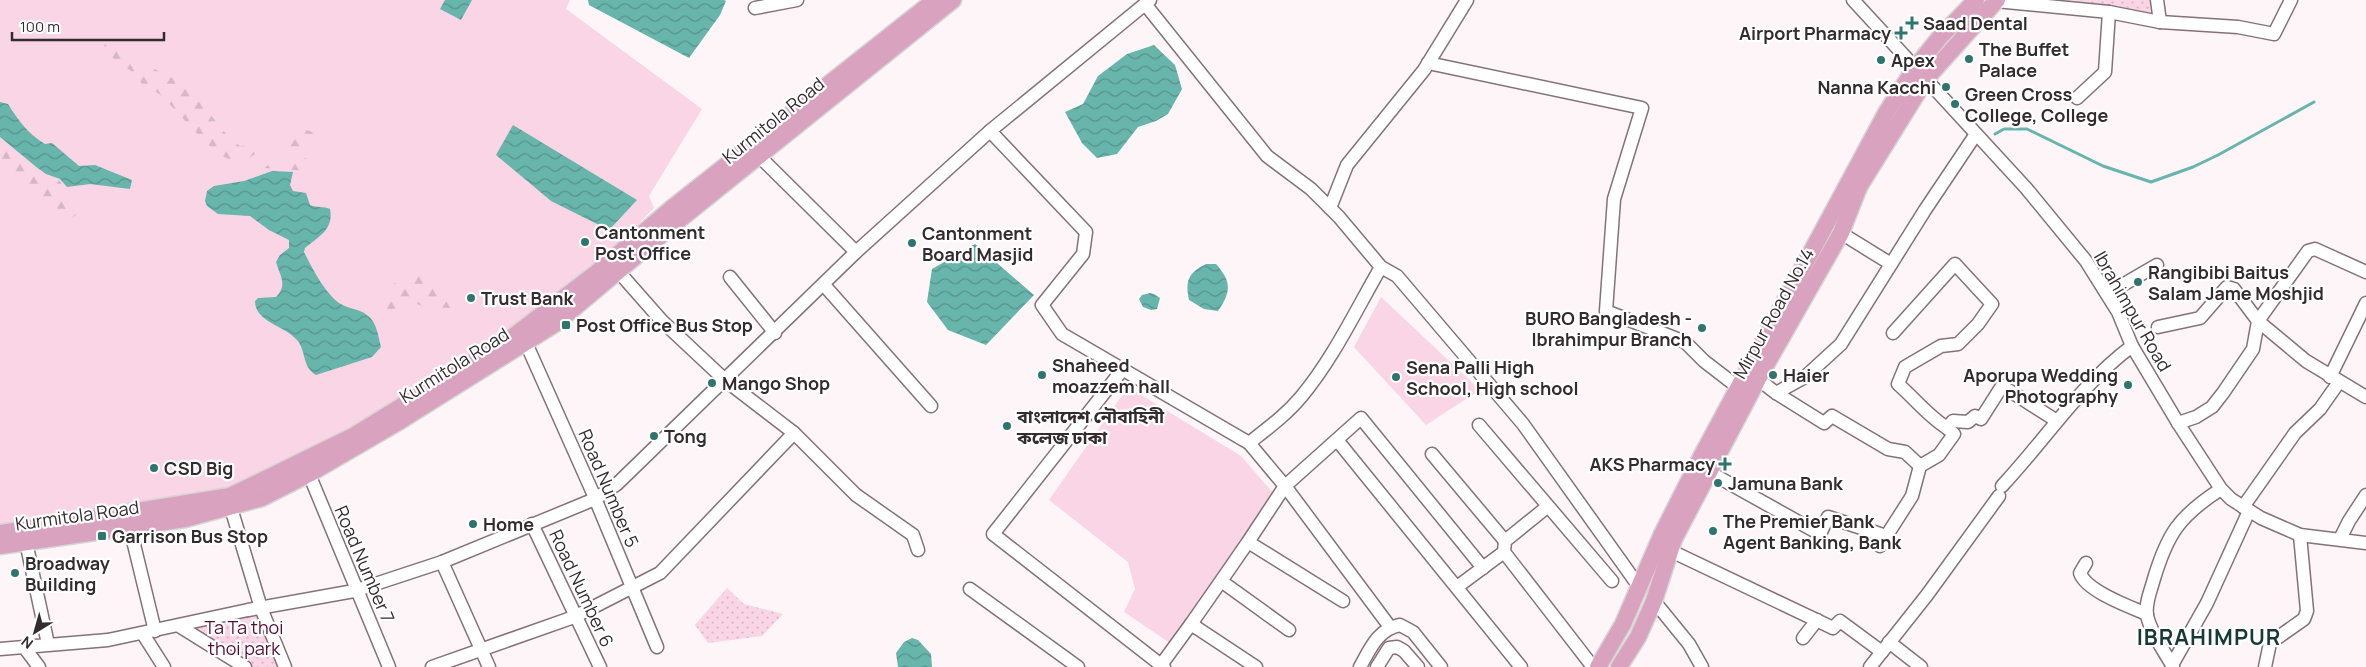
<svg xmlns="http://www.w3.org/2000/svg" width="2366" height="667" font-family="Manrope,'Noto Sans Bengali',sans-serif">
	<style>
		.grass { fill: #f9d5e5 }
		.forest { fill: url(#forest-firs) }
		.park { fill: url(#park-dots) }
		.water { fill: url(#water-waves) }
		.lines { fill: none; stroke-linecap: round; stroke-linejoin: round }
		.stream { stroke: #68b5ac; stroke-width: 3 }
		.minor-casing { stroke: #847179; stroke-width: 15 }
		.major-casing { stroke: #d6d5d5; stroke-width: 19 }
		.minor { stroke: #fff; stroke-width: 12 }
		.major { stroke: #d9a3bf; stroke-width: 16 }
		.poi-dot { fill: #2d756d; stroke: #fff; stroke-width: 2 }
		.labels { text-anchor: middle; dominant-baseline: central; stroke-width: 4.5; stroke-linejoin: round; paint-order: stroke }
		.poi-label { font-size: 18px; font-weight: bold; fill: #342b2f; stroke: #fff; text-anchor: start }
		.street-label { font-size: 18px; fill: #342b2f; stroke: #fff }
		.park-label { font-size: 18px; fill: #520d36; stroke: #fff }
		.district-label { font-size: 22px; font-weight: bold; letter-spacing: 1px; fill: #183a36; stroke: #fff }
	</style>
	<defs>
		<pattern id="forest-firs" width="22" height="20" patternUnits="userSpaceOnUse" patternTransform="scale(1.25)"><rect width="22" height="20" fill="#f9d5e5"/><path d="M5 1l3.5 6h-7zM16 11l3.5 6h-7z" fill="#d6b7c5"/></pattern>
		<pattern id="park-dots" width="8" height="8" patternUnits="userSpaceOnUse" patternTransform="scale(1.25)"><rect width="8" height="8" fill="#f9d5e5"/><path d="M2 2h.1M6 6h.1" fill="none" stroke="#d6b7c5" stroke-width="1.8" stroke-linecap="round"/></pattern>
		<pattern id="water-waves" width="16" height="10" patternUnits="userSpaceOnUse" patternTransform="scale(1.25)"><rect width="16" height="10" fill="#68b5ac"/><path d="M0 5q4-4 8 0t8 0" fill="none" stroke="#56938c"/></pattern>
	</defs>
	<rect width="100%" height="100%" fill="#fef5f9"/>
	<!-- grass -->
	<g class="grass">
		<path d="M0,0H570L566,9L702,109L649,196L654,208L588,275L405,398L242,486L0,529Z"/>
		<path d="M1381,297L1480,390L1426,425L1354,347Z"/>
		<path d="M1128,387L1241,456L1274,494L1173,645L1124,612L1135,589L1128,562L1049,500Z"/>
	</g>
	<!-- forest -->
	<g class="forest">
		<path d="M105,44L186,85L198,94L200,102L227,135L240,146L252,145L255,154L241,164L224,157L206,143L161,95L141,83L138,76L102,50Z"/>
		<path d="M304,129L315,133L320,142C313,156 296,151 282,153Z"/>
		<path d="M0,139L45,176L59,180L73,200L77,214L69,221C37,216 24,181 0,164Z"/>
		<path d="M305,158L314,163L310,171L264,168L274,161Z"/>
		<path d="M414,273H419L437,289L451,298L453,308L424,307L406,299C399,311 391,311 378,310C378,290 397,281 414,273Z"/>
	</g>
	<!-- park -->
	<g class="park">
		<path d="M2022,0H2150L2151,14L2087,4Z"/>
		<path d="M727,588L744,604L783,614L762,636L708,643L695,625Z"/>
		<path d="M258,611L282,667H249L186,627Z"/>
	</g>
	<!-- water -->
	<g class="water">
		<path d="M445,0H472L461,20L440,9Z"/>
		<path d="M588,0H724L726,1L720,15L689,58L589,5Z"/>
		<path d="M1154,45L1175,65L1182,89L1168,114L1156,121L1138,127L1117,154L1097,158L1082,143L1065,112L1083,104L1098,76L1127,54Z"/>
		<path d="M0,102L8,104C18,120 28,134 45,144L52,143L79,166L95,165L132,180L130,189L90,184L67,187L60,179L46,174L35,166L0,137Z"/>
		<path d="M513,125L637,200L609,230L551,201L496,155Z"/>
		<path d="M272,171L293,172L290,185L293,191L306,193L310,205C317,208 323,206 330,209C334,230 318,237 305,248L304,252C312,268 325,293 339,303C345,307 351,308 357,310C376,316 377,330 381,347L372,357L316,375C301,366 307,350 296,339C285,326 255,322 255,301L258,298L276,297C288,285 280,276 276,262L280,255L289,248V240L269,230L250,216L218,214L207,206L205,201L207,191L214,186L244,181Z"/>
		<path d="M975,244L1034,295L986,345L948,330L927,302L932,269Z"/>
		<path d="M1206,264H1216C1232,282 1231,292 1218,311L1204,309L1189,300C1185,281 1188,273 1206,264Z"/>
		<path d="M1150,293L1154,294L1160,298L1157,309L1151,310L1143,307L1139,299L1142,295Z"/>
		<path d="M912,638L918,640L931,654L932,667H898L896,653L904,642Z"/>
	</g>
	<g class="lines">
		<!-- stream -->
		<path class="stream" d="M1995,134L2004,129H2027L2103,166L2151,182L2193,167L2218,155L2314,102"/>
		<!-- minor casing -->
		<g class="minor-casing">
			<g id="minor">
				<path d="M1853,0L2026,188L2086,261L2118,312L2132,346L2178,423L2221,489L2231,499L2261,518L2300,535L2366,543"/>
				<path d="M2157,0L2160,22"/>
				<path d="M1996,1L2109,12L2160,22L2238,27L2274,34L2291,0"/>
				<path d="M1145,4L1267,156L1311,189L1339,217L1381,267L1397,276L1523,424L1640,588"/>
				<path d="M755,8L797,0"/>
				<path d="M1428,63L1642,108L1614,199L1606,311L1685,342L1704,361L1739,388"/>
				<path d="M2077,98L2105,72L2109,12"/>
				<path d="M990,131L1086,232L1083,254L1042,305L1062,334L1249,443L1285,486L1390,627"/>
				<path d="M759,156L856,252"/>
				<path d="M1330,208L1347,165L1424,70L1467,0"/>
				<path d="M1841,233L1891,264"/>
				<path d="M618,271L662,321L725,380L794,433L856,495L913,535L918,550"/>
				<path d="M730,277L775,333"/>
				<path d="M824,285L931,406"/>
				<path d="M2107,294L2157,265"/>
				<path d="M2158,327L2200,318L2227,287L2234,289L2258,321L2306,361L2366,397"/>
				<path d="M1893,333L1955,264L1992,304L1978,324L1958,344L1941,346L1905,367L1898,384C1915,399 1928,416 1947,428L1953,421L1968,422L1975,416L1981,419L2002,386L2057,421"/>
				<path d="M526,343L592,491L657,647"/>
				<path d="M1123,369L993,534L1161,665"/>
				<path d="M2330,377L2366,303"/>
				<path d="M1758,379L1776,393L1805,377L1841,344L1925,210L1976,134"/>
				<path d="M1776,393L1824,423L1832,416L1888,449L1905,452L1920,466"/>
				<path d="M2178,423L2196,417L2212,407L2223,393L2253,349L2258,321L2308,251L2315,249L2366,272"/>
				<path d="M1479,425L1612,581"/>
				<path d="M1337,440L1521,667"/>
				<path d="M1249,443C1268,428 1286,415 1301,397C1333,359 1356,310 1381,267"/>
				<path d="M1432,454L1505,541"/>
				<path d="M1709,472L1820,534L1828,517L1886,536"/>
				<path d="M309,474L389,667"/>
				<path d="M2002,486C2046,439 2080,385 2132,346"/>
				<path d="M1547,507L1505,541L1504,552L1593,667"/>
				<path d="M2243,507L2295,433L2320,409L2339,382"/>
				<path d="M231,508L261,608L285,667"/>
				<path d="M532,524L600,667"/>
				<path d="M130,528L155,631"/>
				<path d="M2340,539L2349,521L2366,495"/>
				<path d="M26,542L48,644"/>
				<path d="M1880,546L1912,496L1920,466L1939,455L1954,434L1947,428"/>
				<path d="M1671,551L1833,628L1840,621L1882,652"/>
				<path d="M442,562L489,667"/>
				<path d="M2086,563L2080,573C2086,591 2130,607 2147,614"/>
				<path d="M1457,587L1504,552"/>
				<path d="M970,589L1078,667"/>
				<path d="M1654,601L1689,644L1702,667"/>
				<path d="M179,626L245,667"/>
				<path d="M143,634L164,667"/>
				<path d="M1803,638L1817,620"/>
				<path d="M1889,642L1921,667"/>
				<path d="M24,647L39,667"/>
				<path d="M0,649L108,640L248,610L354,591L442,562L595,499L617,484L856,252L990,131L1150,0"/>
				<path d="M2172,665L2207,603L2249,511"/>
				<path d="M432,667L574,617L660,573L794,433"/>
				<path d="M1164,667L1161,665L1191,624L1197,628"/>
				<path d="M1256,667L1191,624L1221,581L1289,630L1221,581L1248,542L1343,601L1248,542L1285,486L1361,418L1483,568"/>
				<path d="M1360,667C1370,649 1378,629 1400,625L1413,632L1441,667"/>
				<path d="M1377,667L1389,648L1397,647L1404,651L1418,667"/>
				<path d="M1870,667L1927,595L1999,496"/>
				<path d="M2173,667C2164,650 2152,636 2147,616C2145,604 2150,593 2153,582C2167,534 2179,516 2221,489"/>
				<path d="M2265,667L2270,643L2304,619L2307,611L2300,535"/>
			</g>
		</g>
		<!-- major casing -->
		<g class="major-casing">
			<g id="major">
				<path d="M0,533L230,496L353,436L507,341L596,273L672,208L935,0"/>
				<path d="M0,546L185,519L262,498L309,474L400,421L555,324L684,216L953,0"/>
				<path d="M1598,667L1623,624L1662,534L1701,457L1886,113L1915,68L1940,37L1976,0"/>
				<path d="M1619,667L1638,637L1654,601L1674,539L1758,379L1841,233L1859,187L1926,79L1997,0"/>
			</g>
		</g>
		<!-- minor -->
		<use href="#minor" class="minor"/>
		<!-- major -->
		<use href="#major" class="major"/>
	</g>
	<!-- markers -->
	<g class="poi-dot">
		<path d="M1909.5 15.5h5v5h5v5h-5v5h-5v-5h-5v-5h5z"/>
		<path d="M1898.5 25.5h5v5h5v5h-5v5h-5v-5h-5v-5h5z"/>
		<circle cx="1969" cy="59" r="5"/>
		<circle cx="1881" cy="60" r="5"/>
		<circle cx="1946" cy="87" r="5"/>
		<circle cx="1955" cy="104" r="5"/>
		<circle cx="585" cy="242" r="5"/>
		<circle cx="912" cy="243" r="5"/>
		<circle cx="2138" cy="282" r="5"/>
		<circle cx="471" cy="298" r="5"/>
		<rect x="561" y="320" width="10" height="10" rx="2.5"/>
		<circle cx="1702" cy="328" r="5"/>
		<circle cx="1042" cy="375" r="5"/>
		<circle cx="1773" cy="375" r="5"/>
		<circle cx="1396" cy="377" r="5"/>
		<circle cx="712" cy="383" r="5"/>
		<circle cx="2128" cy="385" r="5"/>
		<circle cx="1007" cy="426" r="5"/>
		<circle cx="654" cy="436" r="5"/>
		<path d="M1722.5 456.5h5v5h5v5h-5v5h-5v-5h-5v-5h5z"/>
		<circle cx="154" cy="468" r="5"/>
		<circle cx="1718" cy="483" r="5"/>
		<circle cx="473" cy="524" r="5"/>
		<circle cx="1713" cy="531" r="5"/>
		<rect x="97" y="531" width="10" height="10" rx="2.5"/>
		<circle cx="15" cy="573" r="5"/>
	</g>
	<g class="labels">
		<!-- poi labels -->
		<g class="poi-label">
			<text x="1923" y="23">Saad Dental</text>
			<text x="1891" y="33" text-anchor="end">Airport Pharmacy</text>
			<text x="1979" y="49">The Buffet<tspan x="1979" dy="21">Palace</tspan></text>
			<text x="1891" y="60">Apex</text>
			<text x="1936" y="87" text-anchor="end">Nanna Kacchi</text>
			<text x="1965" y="94">Green Cross<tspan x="1965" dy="21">College, College</tspan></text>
			<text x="595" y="232">Cantonment<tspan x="595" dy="21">Post Office</tspan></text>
			<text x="922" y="233">Cantonment<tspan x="922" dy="21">Board Masjid</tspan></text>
			<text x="2148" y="272">Rangibibi Baitus<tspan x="2148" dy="21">Salam Jame Moshjid</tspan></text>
			<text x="481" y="298">Trust Bank</text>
			<text x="1692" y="318" text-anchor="end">BURO Bangladesh -<tspan x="1692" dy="21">Ibrahimpur Branch</tspan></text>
			<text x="576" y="325">Post Office Bus Stop</text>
			<text x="1052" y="365">Shaheed<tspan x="1052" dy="21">moazzem hall</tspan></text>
			<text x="1406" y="367">Sena Palli High<tspan x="1406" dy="21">School, High school</tspan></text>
			<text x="1783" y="375">Haier</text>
			<text x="2118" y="375" text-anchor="end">Aporupa Wedding<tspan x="2118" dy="21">Photography</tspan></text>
			<text x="722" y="383">Mango Shop</text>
			<text x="1017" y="416">বাংলাদেশ নৌবাহিনী<tspan x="1017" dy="21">কলেজ ঢাকা</tspan></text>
			<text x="664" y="436">Tong</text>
			<text x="1715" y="464" text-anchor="end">AKS Pharmacy</text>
			<text x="164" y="468">CSD Big</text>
			<text x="1728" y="483">Jamuna Bank</text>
			<text x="1723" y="521">The Premier Bank<tspan x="1723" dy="21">Agent Banking, Bank</tspan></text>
			<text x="483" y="524">Home</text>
			<text x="112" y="536">Garrison Bus Stop</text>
			<text x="25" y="563">Broadway<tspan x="25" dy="21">Building</tspan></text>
		</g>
		<!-- street labels -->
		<g class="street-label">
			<text transform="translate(773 120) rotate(-39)">Kurmitola Road</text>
			<text transform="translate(2133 311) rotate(60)">Ibrahimpur Road</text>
			<text transform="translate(1773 313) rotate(-61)">Mirpur Road No.14</text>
			<text transform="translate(454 365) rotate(-32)">Kurmitola Road</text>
			<text transform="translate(609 488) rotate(67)">Road Number 5</text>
			<text transform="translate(77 515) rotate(-8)">Kurmitola Road</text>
			<text transform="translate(365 564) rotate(67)">Road Number 7</text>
			<text transform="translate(582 588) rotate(65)">Road Number 6</text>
		</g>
		<!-- park labels -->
		<g class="park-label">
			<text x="244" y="627">Ta Ta thoi<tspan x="244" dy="21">thoi park</tspan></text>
		</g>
		<!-- district labels -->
		<g class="district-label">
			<text x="2209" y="637">IBRAHIMPUR</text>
		</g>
	</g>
	<!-- north arrow -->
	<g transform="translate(35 632) rotate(217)" stroke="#ffffff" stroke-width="4" paint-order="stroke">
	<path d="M0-4L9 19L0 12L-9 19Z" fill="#342b2f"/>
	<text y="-8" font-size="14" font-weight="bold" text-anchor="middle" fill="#342b2f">N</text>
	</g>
	<!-- scale -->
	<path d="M12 32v8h152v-8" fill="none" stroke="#342b2f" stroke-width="2.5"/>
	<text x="20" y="32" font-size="15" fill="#342b2f" stroke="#ffffff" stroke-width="4" paint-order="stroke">100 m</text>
</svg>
